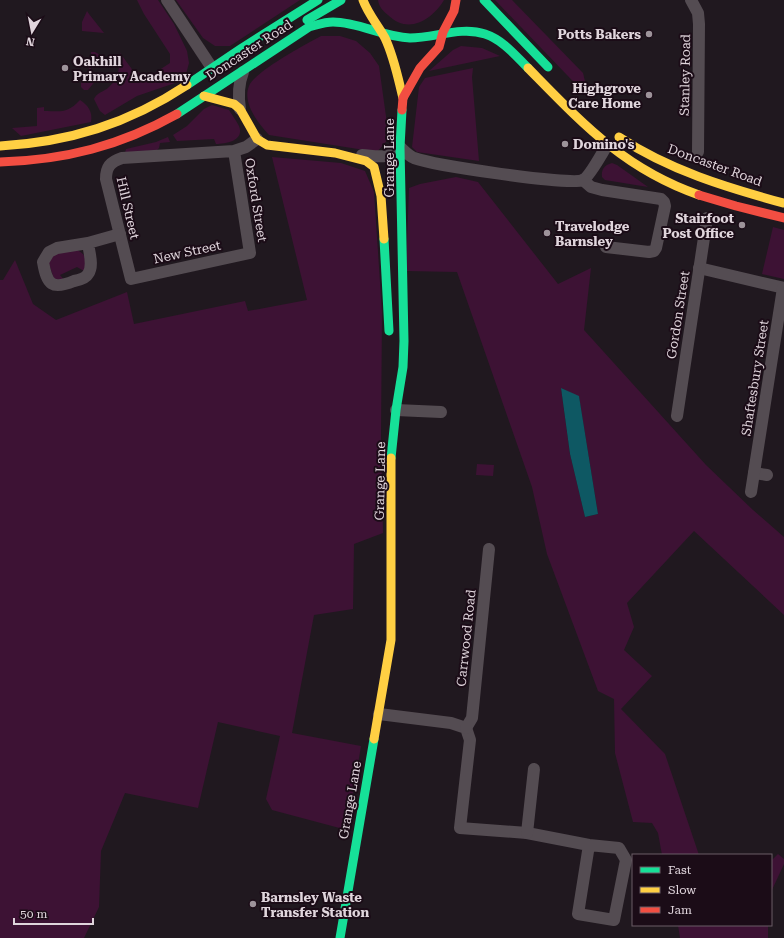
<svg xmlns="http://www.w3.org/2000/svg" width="784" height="938" font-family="'Roboto Serif',serif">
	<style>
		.green { fill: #3d1234; fill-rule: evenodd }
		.water { fill: #0e5863 }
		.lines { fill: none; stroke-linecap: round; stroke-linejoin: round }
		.street { stroke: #544c52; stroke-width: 12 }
		.fast { stroke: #16e098; stroke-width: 9 }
		.slow { stroke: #ffcf43; stroke-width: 9 }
		.jam { stroke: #f24e42; stroke-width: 9 }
		.poi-dot { fill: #9d939a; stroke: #1b0c17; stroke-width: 1.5 }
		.labels { text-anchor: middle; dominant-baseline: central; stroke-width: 4; stroke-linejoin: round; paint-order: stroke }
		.poi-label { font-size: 13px; font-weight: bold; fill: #e0d5dc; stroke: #1b0c17; text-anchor: start }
		.street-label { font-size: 13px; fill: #e0d5dc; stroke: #1b0c17 }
	</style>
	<rect width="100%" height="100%" fill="#20181f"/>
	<!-- green -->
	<g class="green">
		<path d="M137,0H158L174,24L187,51L189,63L186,74L175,83L137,96L105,115L100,111L94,99C97,92 104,92 109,87C119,78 120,66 120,53L134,72L141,73L144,80L170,63V54L144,14Z"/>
		<path d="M176,0H300L230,46H215L203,38Z"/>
		<path d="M378,0H444C432,20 408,35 388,15C383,11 379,7 378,0Z"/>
		<path d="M495,0H512L583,73L589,98Z"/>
		<path d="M87,11L89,14L104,33L82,31V22Z"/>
		<path d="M321,36H340L356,41L370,53L379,66L389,138L377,152L269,135C258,123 242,103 249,86C254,72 306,44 321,36Z"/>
		<path d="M461,46L482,48L500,56L429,71L453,50Z"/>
		<path d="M91,52H95L100,55L91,63V75L96,77V80L88,90H84L81,87V80H89V63L91,58Z"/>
		<path d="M473,68L472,77L479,161L417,152L412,147L419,87L425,78Z"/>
		<path d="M80,100C88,105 93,112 91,122L21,136L12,128L37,126V108L44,107V111C61,111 67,114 80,100Z"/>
		<path d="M212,105L229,110C232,115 236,120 239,126C245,141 225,144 216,144L214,139L177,141L173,135L187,126L204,109Z"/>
		<path d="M168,137L170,142L160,143L159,148L156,151L125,153L126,149L156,142Z"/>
		<path d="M272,157L341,163L365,171L374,192L382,312L381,436L383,533L354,544L353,609L314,615L292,733L361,746L347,830L272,810L266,799L280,736L218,722L198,808L125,793L101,851L99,907L84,938H0V280H3L15,260L33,304L56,320L127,292L134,324L245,301L248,311L307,300Z"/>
		<path d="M612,163L617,165L648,187L605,180L602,177C601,170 604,165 612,163Z"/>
		<path d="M456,177L478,182L558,284L591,268L584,330L706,465L753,510L784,537V615L694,531L627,603L634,627L624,650L652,676L621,709L665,754L699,855H662L658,833L652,823L633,822L615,753L614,699L598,691L547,554L532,487L457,272L406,271L409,188L420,184ZM561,388L579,397L598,514L585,517L570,454Z"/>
		<path d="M773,227L784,230V279L762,274Z"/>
		<path d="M77,250C86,254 89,262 84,271L77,267L60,275L65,281L54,279L48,261L54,254Z"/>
		<path d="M477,464L494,465L493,476L476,475Z"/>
		<path d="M778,854L784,859V864L771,892V861Z"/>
		<path d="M678,925H768V938H680Z"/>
	</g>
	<!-- water -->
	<path class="water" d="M561,388L579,396L598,514L585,517L570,454Z"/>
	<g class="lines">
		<!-- street -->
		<g class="street">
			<path d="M167,0L212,68"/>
			<path d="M691,0L698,13L699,24L698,152"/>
			<path d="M240,109C238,96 238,85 243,72"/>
			<path d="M234,151L250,253L131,279L106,179C106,167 110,162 122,158L234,151L246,147L257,139"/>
			<path d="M362,155C378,156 388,160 400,147C404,151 409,156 414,158C433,165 570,186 583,180C589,177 603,152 607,145"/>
			<path d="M583,180L591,187L602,190L661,199L664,202L665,206L656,248L654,251L649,252L606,247"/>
			<path d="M88,243L57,248L49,252L43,262C47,285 52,290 74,281C79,280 86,278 88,274C94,266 89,252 88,243L120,234"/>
			<path d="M699,268L784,288"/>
			<path d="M396,410L441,412"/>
			<path d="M677,416L707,218"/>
			<path d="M754,473L767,475"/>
			<path d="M751,492L783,288"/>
			<path d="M379,714L451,723L466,728L470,740L460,828L527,833L589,845L619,848L626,860L614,920L578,914L589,845"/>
			<path d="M466,728L472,718L489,549"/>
			<path d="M527,833L534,769"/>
		</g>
		<!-- fast -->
		<g class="fast">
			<path d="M484,0L548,67"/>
			<path d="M307,20L341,0"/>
			<path d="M187,85L242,48L318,0"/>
			<path d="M177,114L309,27C317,25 324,22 333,22C359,22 383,37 410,38C435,38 461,26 485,34C503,40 515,55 528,68"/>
			<path d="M384,239L389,331"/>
			<path d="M391,458L396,410L403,367L404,341L400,147L402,110"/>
			<path d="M340,938L374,739"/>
		</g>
		<!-- slow -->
		<g class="slow">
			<path d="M363,0C368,14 378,25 385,38C394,57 398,78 403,98"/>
			<path d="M528,68C582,123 624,169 699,195"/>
			<path d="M204,96L234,104L240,109L257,139L267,145L335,153L366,161L374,167L381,196L384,239"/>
			<path d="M619,137C669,170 725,187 783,203"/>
			<path d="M0,146C69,142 128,124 187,85"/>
			<path d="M374,739L391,640V458"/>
		</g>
		<!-- jam -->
		<g class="jam">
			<path d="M402,110L403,98L420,68L439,47L443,32L454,11L456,0"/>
			<path d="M0,162C65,160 120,146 177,114"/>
			<path d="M699,195L736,206L784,218"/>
		</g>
	</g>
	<!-- markers -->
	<g class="poi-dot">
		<circle cx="649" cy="34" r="4"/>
		<circle cx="65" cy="68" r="4"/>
		<circle cx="649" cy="95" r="4"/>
		<circle cx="565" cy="144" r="4"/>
		<circle cx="742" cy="225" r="4"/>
		<circle cx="547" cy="233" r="4"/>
		<circle cx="253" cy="904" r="4"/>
	</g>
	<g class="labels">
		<!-- poi labels -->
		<g class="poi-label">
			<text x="641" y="34" text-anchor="end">Potts Bakers</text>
			<text x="73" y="61">Oakhill<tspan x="73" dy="15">Primary Academy</tspan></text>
			<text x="641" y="88" text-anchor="end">Highgrove<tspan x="641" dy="15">Care Home</tspan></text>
			<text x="573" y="144">Domino's</text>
			<text x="734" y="218" text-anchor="end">Stairfoot<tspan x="734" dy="15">Post Office</tspan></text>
			<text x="555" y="226">Travelodge<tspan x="555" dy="15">Barnsley</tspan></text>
			<text x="261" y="897">Barnsley Waste<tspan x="261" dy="15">Transfer Station</tspan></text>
		</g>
		<!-- street labels -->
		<g class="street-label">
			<text transform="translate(249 50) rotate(-33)">Doncaster Road</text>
			<text transform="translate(685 75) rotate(-89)">Stanley Road</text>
			<text transform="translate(389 158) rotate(-90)">Grange Lane</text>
			<text transform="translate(715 165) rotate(20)">Doncaster Road</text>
			<text transform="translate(256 200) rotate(81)">Oxford Street</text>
			<text transform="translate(128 208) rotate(77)">Hill Street</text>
			<text transform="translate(187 252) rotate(-12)">New Street</text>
			<text transform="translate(678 315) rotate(-81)">Gordon Street</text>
			<text transform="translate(755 378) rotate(-81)">Shaftesbury Street</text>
			<text transform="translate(380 481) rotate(-89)">Grange Lane</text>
			<text transform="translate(466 638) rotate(-84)">Carrwood Road</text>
			<text transform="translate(350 800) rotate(-80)">Grange Lane</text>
		</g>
	</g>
	<!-- legend -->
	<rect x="632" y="854" width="140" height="72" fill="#1b0c17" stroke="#6a5c66"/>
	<rect x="640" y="867" width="20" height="6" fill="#16e098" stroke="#6a5c66"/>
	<text x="668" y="874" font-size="12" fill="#e0d5dc">Fast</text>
	<rect x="640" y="887" width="20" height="6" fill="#ffcf43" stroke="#6a5c66"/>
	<text x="668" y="894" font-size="12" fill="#e0d5dc">Slow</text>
	<rect x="640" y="907" width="20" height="6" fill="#f24e42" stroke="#6a5c66"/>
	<text x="668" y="914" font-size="12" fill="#e0d5dc">Jam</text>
	<!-- north arrow -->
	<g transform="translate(32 32) rotate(190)" stroke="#1b0c17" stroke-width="3" paint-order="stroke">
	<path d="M0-3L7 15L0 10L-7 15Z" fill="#e0d5dc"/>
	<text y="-6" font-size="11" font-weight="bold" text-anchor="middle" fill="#e0d5dc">N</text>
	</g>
	<!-- scale -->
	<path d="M14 918v6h79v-6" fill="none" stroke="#e0d5dc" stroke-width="2"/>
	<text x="20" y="918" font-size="12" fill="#e0d5dc" stroke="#1b0c17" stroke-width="3" paint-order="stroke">50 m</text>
</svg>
